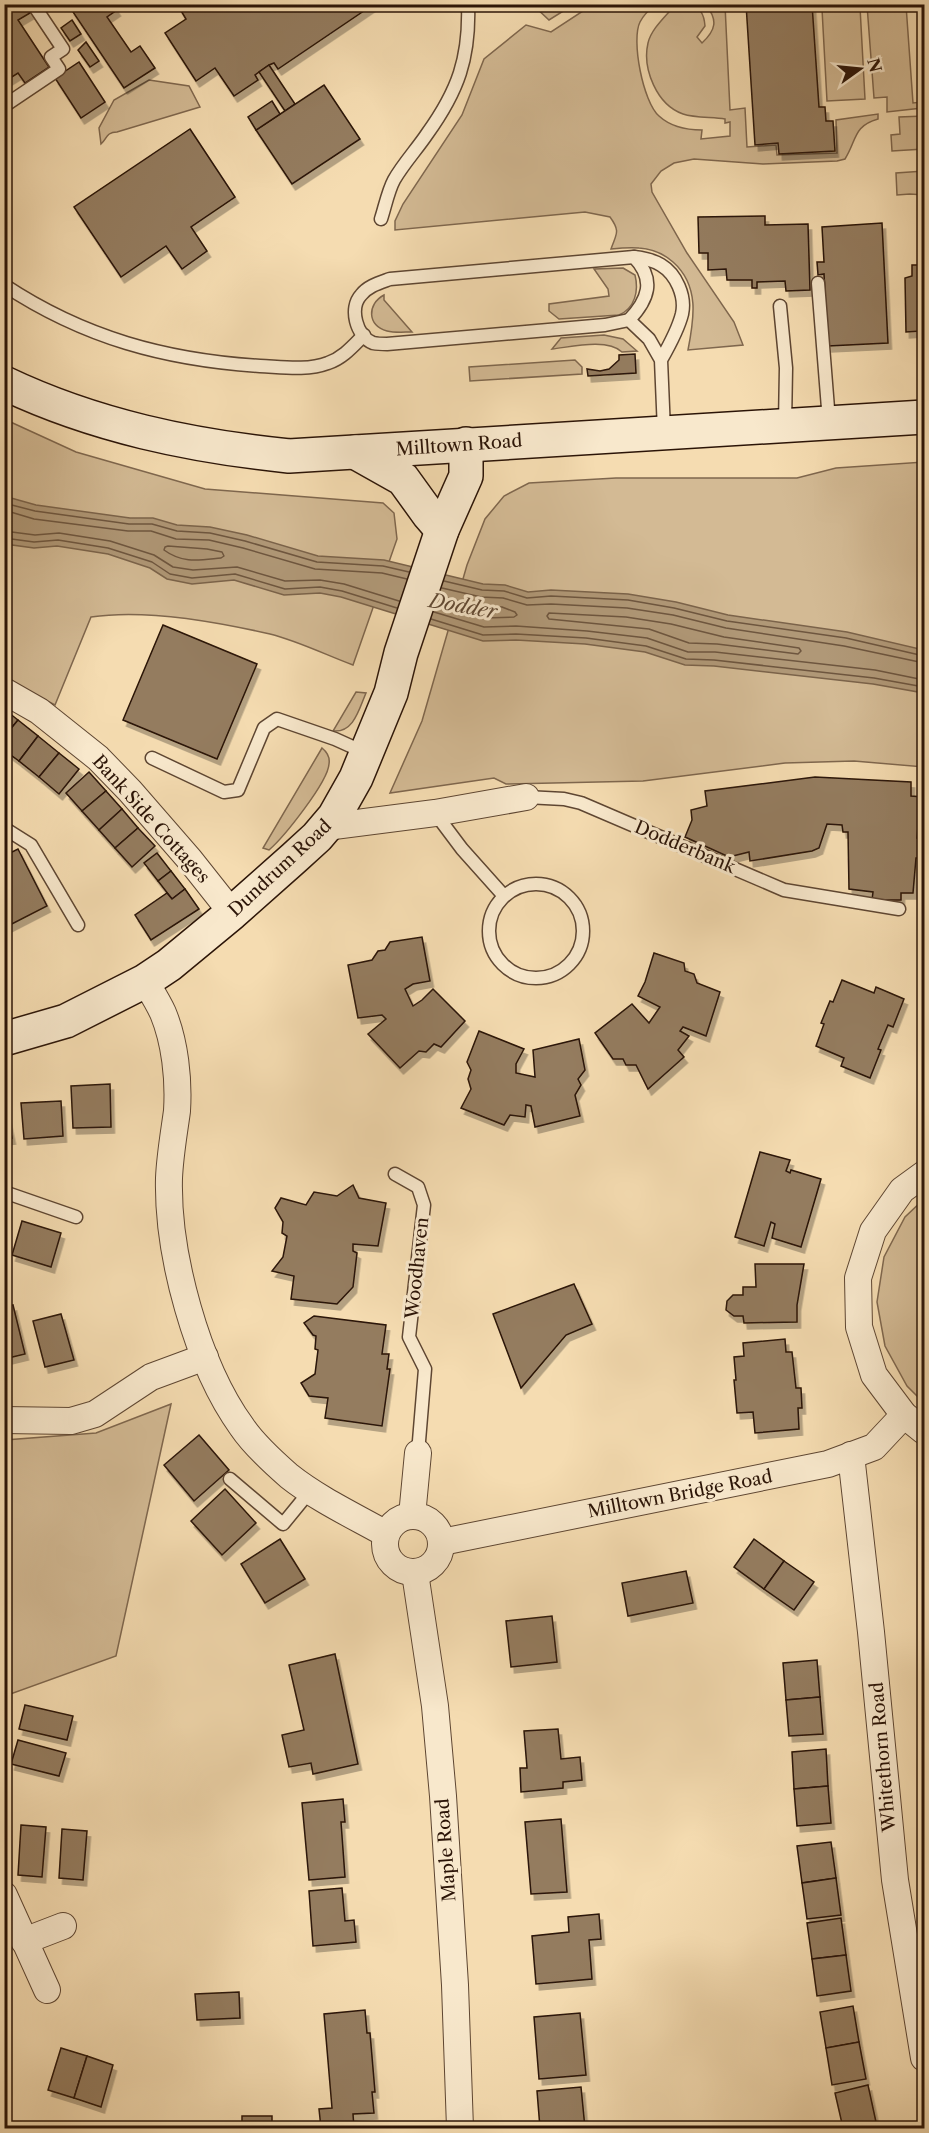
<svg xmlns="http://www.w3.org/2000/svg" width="929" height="2133" font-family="'Libre Caslon Text',serif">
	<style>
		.green { fill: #d3ba94; stroke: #7f674e; stroke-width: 1.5 }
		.water { fill: #b09877; stroke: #7b634a; stroke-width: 1.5 }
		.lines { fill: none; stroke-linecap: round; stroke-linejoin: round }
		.shore { stroke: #6e563f; stroke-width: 1.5 }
		.building { fill: #947c5f; stroke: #2b1407; stroke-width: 1.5; filter: url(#shadow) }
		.lane-casing { stroke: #5e4632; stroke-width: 15 }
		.street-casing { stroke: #5e4632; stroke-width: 28 }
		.secondary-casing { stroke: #2b1407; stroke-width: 36 }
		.lane { stroke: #f8e8cc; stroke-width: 12 }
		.street { stroke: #f8e8cc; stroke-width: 26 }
		.secondary { stroke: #f8e8cc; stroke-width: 33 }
		.labels { text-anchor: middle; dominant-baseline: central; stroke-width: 6; stroke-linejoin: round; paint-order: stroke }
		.street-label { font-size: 18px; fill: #2b1407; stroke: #f8e8cc }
		.water-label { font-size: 20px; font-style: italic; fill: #604934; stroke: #f8e8cc }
	</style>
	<defs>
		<filter id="shadow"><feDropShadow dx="3.5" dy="6" stdDeviation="0" flood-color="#0004"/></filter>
	</defs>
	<rect width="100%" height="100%" fill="#f5dcb1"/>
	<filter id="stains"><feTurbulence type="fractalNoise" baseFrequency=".00333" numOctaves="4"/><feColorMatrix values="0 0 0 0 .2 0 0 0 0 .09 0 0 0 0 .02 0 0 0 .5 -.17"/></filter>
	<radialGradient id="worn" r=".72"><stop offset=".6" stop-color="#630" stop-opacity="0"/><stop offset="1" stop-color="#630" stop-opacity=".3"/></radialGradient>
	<!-- green -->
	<g class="green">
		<path d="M533,5H573L549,20Z"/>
		<path d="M689,5C701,8 704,14 705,26L697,37L702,43C716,30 718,20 706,5H725L730,110L745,108L747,147L776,145L777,155L837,153L836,120L878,114V119C853,126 857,140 845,159L837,161L763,164L694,159L674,163L661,171L651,184L652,192L687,253L734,322L743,345L688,350C694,319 700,286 673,262C664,254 653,249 639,248C630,247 620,248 611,249C616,234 621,232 610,217L585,212L395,230V221L403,204L462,115L484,59L526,25L551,32L592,5H655C650,9 643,16 640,22C631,40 643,102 659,116C671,127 685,130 702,130L701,139L730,136V122L725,123V119C712,117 695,118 683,114C657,105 642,69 648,43C651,29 666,16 675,5Z"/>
		<path d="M867,5H906L913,103L922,102V108L887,112V97L874,98Z"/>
		<path d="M860,7L865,99L827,101L822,9Z"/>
		<path d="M149,80L189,86L200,107L117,132C106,132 107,139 101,144L99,128L114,100Z"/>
		<path d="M924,116V149L892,151L891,135L900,134L899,117Z"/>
		<path d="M924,171V195L910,194L897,195L896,173Z"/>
		<path d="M623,268L635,275C639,291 635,308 619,315L559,319L549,311V304L609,296L608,289L594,269Z"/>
		<path d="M384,295V300L412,332C404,332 395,333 387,331C367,326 367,304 384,295Z"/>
		<path d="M604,335L623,339L637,351L622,352C607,338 571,347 552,349L561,338Z"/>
		<path d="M575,360L582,367V374L470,381L469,367Z"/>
		<path d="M4,419L76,452L205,489L383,503L394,513L397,539L353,665C326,655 298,641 270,634C218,622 143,609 91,617L55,705L5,679Z"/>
		<path d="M924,462V767L854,761L785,763L643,781L506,784L494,778L390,793L422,721L467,565L485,519L504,496L529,483L616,478H797L836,468Z"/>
		<path d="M356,692L366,693C359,709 354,733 333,731Z"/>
		<path d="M322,748C327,752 330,758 329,764C328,782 284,837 269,850L263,848Z"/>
		<path d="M924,1199V1403L907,1386L885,1346L877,1302L884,1257L905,1217Z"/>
		<path d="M171,1404L116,1656L5,1696V1440L96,1433Z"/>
	</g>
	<!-- water -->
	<path class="water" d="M4,496L36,505L130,518H153L177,525L210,527L247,535L318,556L384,560L483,584L505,585L528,592L551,590L628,594L676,602L728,615L847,632L924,650V693L873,684L714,666L685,665L645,652L585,644L516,640L483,641L341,597L320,593L284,595L234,580L192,584L167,579L150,568L108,554L57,546L34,548L5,544Z"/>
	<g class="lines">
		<!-- shore -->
		<g class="shore">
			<path d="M4,503L35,511L129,524H152L177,531L210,533L245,541L317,562L383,566L409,572"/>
			<path d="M4,510L34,519L128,531H151L176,539L209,540L243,548L315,569L382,573L407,579"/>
			<path d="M4,531L35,535L59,533L110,541L154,555L173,567L193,570L237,567L285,581L320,580L344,584L399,601"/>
			<path d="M4,538L34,542L58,540L108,548L152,562L170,574L192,578L235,574L285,589L320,587L342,591L397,608"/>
			<path d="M168,546L207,549L222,552L224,556L221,558C200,560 183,564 164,550L165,547Z"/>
			<path d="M444,581L482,590L504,591L527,598L551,596L628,600L674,608L727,621L846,638L924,656"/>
			<path d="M442,588L481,597L503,598L527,605L551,604L627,608L673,615L726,628L844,646L924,663"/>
			<path d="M436,604L485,618L514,617L517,615L515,612L502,607L479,606L439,596"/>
			<path d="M434,612L484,627L516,626L587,631L647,638L688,652H715L875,670L924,680"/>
			<path d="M549,613L626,617L671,624L724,637L799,648L801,651L798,654L717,644L689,643L649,629L549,619L547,616Z"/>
			<path d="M431,619L483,635L516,634L586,638L646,646L686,659L714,660L874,678L924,687"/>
		</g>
	</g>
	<!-- building -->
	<g class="building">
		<path d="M4,4H24L30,13L18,20L49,67L25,83L18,73L4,82Z"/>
		<path d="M77,4H113L117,10L107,17L131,52L140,46L155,68L124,88L71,9Z"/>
		<path d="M177,4H374L278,69L274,63L269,65L255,75L258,80L234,96L215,68L196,81L165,33L186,19Z"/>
		<path d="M746,4H812L819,107H825L826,121H833L835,151L779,154L778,143L755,145Z"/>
		<path d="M72,20L81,34L70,41L61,28Z"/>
		<path d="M86,42L99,61L90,67L78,50Z"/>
		<path d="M79,62L105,102L81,118L55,78Z"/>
		<path d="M269,65L295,104L285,111L259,72Z"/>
		<path d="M324,85L360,139L292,184L256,130Z"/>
		<path d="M272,101L280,114L256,130L248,117Z"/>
		<path d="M190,129L235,197L191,227L207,251L182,269L166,246L121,277L74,207Z"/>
		<path d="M765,216V225L808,224L810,290L786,291L785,281L757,282V288H752V280H727L726,269L708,270V253H699L698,217Z"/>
		<path d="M882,223L888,343L828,346L824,274L818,275L817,262H824L822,227Z"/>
		<path d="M912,265H924V359L920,360V331L906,332L905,278L912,276Z"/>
		<path d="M635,354L636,373L588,376L587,369L600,371L609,369L619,360V355Z"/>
		<path d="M163,625L257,664L217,759L123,720Z"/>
		<path d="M4,709L18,720L4,737Z"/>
		<path d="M18,720L38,736L19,761L4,750V737Z"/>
		<path d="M38,736L59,753L39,777L19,761Z"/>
		<path d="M59,753L79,769L59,794L39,777Z"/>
		<path d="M89,772L106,791L82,811L66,793Z"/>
		<path d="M815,777L911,782V796L924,797V816L919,815L917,838L924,839V858H916L913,893H901V900H872L873,892L849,889L848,832H843L842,825L827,824L819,848L812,851L750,861L749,852L729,857L685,837L692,820L691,810L707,806L705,791Z"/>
		<path d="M106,791L122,809L99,830L82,811Z"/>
		<path d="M122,809L138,828L115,848L99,830Z"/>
		<path d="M138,828L155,846L132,867L115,848Z"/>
		<path d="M18,849L47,906L4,928V856Z"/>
		<path d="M157,853L171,871L158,881L144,863Z"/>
		<path d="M171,871L185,889L172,899L158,881Z"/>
		<path d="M185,889L199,909L151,940L135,915L167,893L172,899Z"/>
		<path d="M422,937L430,981L413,984L405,989L413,1006L422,1000L433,989L465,1021L441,1047L434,1044L426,1052L419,1051L400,1068L368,1034L386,1019L382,1015L358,1018L348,965L372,960L378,951L385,950L390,942Z"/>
		<path d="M654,953L684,963L685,971L694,974L697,983L720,992L706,1036L683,1027L680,1031L689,1036L678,1050L684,1057L648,1089L636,1065H626L623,1059H613L595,1033L632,1004L649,1023L660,1007L638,996L645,982Z"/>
		<path d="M842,980L874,993L876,987L904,999L893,1027L888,1025L878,1049L881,1050L870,1078L841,1066L844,1058L816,1046L824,1024L821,1023L830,1001L833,1002Z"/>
		<path d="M479,1031L524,1049L516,1064V1073L535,1077L533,1050L579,1039L585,1070L578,1079L581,1085L575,1095L580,1116L535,1127L531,1106L526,1105L525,1117L510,1115L504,1125L461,1108L471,1089L468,1079L471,1070L467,1062Z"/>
		<path d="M110,1084L111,1127L73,1128L71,1086Z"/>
		<path d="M61,1101L63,1136L24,1139L21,1103Z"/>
		<path d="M4,1102L12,1138L4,1139Z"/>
		<path d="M760,1152L790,1160L786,1171L790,1173L791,1170L821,1179L801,1247L772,1238L775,1224L771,1222L764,1246L735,1237Z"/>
		<path d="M353,1185L359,1198L386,1203L378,1246L353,1244V1251L357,1253L353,1287L337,1304L291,1299L294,1276L272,1271L283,1257L287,1236L282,1233L283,1222L275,1208L281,1198L306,1205L314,1192L337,1196Z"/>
		<path d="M22,1221L61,1233L51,1267L12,1255Z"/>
		<path d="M755,1264H804L797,1305V1322L744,1323L743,1316H734L726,1310L727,1301L733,1295H743V1287H756Z"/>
		<path d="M574,1284L592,1324L566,1335L521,1388L493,1314Z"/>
		<path d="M13,1305L25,1354L4,1359V1307Z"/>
		<path d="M61,1314L74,1360L45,1367L33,1321Z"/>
		<path d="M314,1316L386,1325L382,1354H389L387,1369H390L382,1426L325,1418L328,1398L309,1396L301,1383L315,1374L318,1350L315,1349L316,1336L313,1335L304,1323Z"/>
		<path d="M785,1339L786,1352H792L796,1388H801L802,1408H798L799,1429L755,1433L753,1412L737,1413L734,1380H736L734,1357L744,1356L743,1343Z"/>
		<path d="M199,1435L229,1470L194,1501L164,1465Z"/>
		<path d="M225,1489L256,1523L222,1555L191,1521Z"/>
		<path d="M280,1539L305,1579L265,1603L241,1564Z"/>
		<path d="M754,1539L784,1561L764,1589L734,1567Z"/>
		<path d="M784,1561L814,1582L794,1610L764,1589Z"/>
		<path d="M686,1571L693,1603L628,1616L622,1583Z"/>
		<path d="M552,1616L557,1662L511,1667L506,1621Z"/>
		<path d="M335,1654L358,1764L313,1774L311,1763L289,1767L282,1735L304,1730L289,1665Z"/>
		<path d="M817,1660L820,1697L786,1700L783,1663Z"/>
		<path d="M820,1697L823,1734L789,1736L786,1700Z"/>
		<path d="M25,1705L73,1716L67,1740L19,1729Z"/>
		<path d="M558,1729L561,1759L580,1757L582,1780L563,1782V1788L521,1792L520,1768H527L524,1731Z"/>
		<path d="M18,1740L66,1753L59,1776L11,1764Z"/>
		<path d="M826,1749L828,1786L794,1789L792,1752Z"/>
		<path d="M828,1786L831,1823L797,1826L794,1789Z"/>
		<path d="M343,1799L345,1822H341L345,1877L309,1880L302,1803Z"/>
		<path d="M561,1819L567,1892L531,1894L525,1822Z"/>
		<path d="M21,1825L46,1827L42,1877L18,1875Z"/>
		<path d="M62,1829L87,1831L83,1880L59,1878Z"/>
		<path d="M831,1842L836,1878L802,1883L797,1846Z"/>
		<path d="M836,1878L841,1915L807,1919L802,1883Z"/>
		<path d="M342,1888L345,1921L354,1920L356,1942L313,1946L309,1891Z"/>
		<path d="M599,1914L601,1939L589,1940L592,1979L536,1984L532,1936L569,1932L568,1917Z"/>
		<path d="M841,1918L846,1955L812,1959L807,1923Z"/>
		<path d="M846,1955L851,1991L817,1996L812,1959Z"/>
		<path d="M239,1992L240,2018L197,2020L195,1994Z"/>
		<path d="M853,2006L859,2042L826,2048L820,2012Z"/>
		<path d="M365,2010L367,2033H370L375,2092H372L374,2113L353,2114L354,2128H321L319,2109L332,2108L324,2014Z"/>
		<path d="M580,2013L586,2075L539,2079L534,2017Z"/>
		<path d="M859,2042L866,2079L832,2085L826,2048Z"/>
		<path d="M61,2048L87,2056L74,2098L48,2090Z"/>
		<path d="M87,2056L113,2065L101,2107L74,2098Z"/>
		<path d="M868,2085L876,2122L843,2128L835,2093Z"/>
		<path d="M581,2087L585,2128H540L537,2091Z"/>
		<path d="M242,2116H272V2125H305V2128H242Z"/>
		<path d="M876,2122L877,2128H843Z"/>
	</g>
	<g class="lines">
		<!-- lane casing -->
		<g class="lane-casing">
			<g id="lane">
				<path d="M4,106L59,69L51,57L63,49L33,4"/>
				<path d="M381,219C385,207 388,191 394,180C403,164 417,149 427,134C458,91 470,58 468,4"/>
				<path d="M818,283L829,421"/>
				<path d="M4,285C84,338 166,360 260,366C282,367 307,371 328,363C343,358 353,346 364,335"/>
				<path d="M780,306L786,368L785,424"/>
				<path d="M629,320C648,300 656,280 634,257"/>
				<path d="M661,360C669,346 678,330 682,314C686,296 676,274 661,265C653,260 643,258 634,257L390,279C379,283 368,286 361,295C349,308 356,336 373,343C378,344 383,344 387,344L605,325L629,320L649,339L661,360L664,431"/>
				<path d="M152,758L224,792L238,790L264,728L277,719L335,739L366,753"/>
				<path d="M526,797L564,799L581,803L784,890L899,909"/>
				<path d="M435,813L462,849L504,896"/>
				<path d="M4,828L31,845L78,925"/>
				<circle cx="536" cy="931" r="47"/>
				<path d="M395,1174L418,1187L424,1205L409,1337L425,1369L418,1453"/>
				<path d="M4,1192L76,1217"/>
				<path d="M230,1479L283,1524L310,1491"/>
			</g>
		</g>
		<!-- street casing -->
		<g class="street-casing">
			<g id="street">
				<path d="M4,691L39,711L98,758L130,791L190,860L232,913"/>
				<path d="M326,827L435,813L526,797"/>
				<path d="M145,981C151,991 158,1002 163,1013C175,1042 179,1079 177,1111C174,1133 170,1155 169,1178C167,1254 197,1365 242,1427C254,1445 273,1462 289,1476C318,1499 354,1516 386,1534"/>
				<path d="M924,1174L902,1190L873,1231L858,1278L859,1327L874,1375L904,1415L924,1431"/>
				<path d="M4,1420L71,1421L95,1414L151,1377L205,1357"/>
				<path d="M851,1455L871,1632L895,1880L924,2058"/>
				<circle cx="413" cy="1544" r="28"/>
				<path d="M412,1516L418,1453"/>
				<path d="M442,1542L828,1464L874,1447L904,1415"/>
				<path d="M415,1573L435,1706L443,1796L455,1985L460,2128"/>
				<path d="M4,1895L47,1990"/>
				<path d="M24,1941L63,1926"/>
			</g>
		</g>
		<!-- secondary casing -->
		<g class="secondary-casing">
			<g id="secondary">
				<path d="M4,383C94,426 191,446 289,456L924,417"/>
				<path d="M355,452L403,479L429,515L442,530"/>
				<path d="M4,1039L66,1021L145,981L169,965L232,913L294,858L317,837L334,817L356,778L391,693L401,653L442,530L466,476V444"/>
			</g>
		</g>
		<!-- lane -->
		<use href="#lane" class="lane"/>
		<!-- street -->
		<use href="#street" class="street"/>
		<!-- secondary -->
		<use href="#secondary" class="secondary"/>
	</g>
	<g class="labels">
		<!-- street labels -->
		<g class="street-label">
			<text transform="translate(459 445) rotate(-4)">Milltown Road</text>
			<text transform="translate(151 819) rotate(48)">Bank Side Cottages</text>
			<text transform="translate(685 847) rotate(23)">Dodderbank</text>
			<text transform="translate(280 868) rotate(-43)">Dundrum Road</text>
			<text transform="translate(417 1268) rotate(-84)">Woodhaven</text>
			<text transform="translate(680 1494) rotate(-11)">Milltown Bridge Road</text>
			<text transform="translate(883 1757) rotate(-95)">Whitethorn Road</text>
			<text transform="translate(446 1850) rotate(-94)">Maple Road</text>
		</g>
		<!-- water labels -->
		<g class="water-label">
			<text transform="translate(463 606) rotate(10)">Dodder</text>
		</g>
	</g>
	<!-- margin -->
	<rect width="929" height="2133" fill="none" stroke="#f5dcb1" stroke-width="24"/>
	<rect x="6" y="6" width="917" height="2121" fill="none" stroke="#2b1407" stroke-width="3"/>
	<rect x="12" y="12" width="905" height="2109" fill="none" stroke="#2b1407" stroke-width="1.5"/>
	<!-- north arrow -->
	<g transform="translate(860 69) rotate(75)" stroke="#f8e8cc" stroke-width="4.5" paint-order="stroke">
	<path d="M0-4.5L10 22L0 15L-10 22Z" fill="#2b1407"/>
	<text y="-9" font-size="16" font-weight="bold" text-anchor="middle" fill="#2b1407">N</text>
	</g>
	<rect width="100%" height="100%" filter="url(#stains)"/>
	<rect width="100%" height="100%" fill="url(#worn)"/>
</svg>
